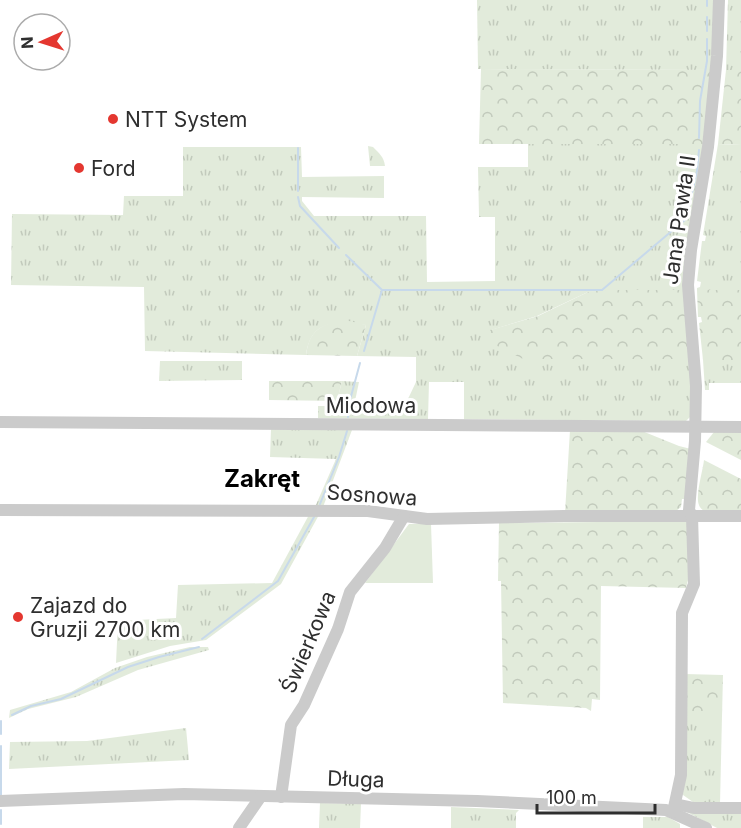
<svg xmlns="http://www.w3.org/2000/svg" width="741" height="828" font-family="Inter,sans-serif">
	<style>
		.grass { fill: url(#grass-tufts) }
		.forest { fill: url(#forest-crowns) }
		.green { fill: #e2ebdb }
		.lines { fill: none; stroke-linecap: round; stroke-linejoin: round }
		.stream { stroke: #c7d9eb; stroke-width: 2 }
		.minor { stroke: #cbcbcb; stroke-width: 12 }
		.poi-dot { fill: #e43730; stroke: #fff; stroke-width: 2 }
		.labels { text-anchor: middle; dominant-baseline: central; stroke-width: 6; stroke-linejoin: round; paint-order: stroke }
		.poi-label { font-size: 21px; fill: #2e2e2e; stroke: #fff; text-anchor: start }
		.street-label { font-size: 21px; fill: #2e2e2e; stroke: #fff }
		.quarter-label { font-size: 24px; font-weight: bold; fill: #000; stroke: #fff }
	</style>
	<defs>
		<pattern id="grass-tufts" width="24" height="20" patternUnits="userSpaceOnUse" patternTransform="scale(1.5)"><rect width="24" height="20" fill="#e2ebdb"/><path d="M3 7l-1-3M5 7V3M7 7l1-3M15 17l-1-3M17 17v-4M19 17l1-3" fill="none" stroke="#c2cabc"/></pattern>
		<pattern id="forest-crowns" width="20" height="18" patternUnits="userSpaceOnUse" patternTransform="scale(1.5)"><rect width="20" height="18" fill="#e2ebdb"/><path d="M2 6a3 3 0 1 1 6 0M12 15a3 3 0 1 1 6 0" fill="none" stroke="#c2cabc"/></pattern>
	</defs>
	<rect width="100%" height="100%" fill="#fff"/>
	<!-- grass -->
	<g class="grass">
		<path d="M477,0H715L713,70L478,69Z"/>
		<path d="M728,0H741V70H726Z"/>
		<path d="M528,144H705L684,290L588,292L537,316L491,330L523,359H690V417L686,421L464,419V382H429L428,419L318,418V406H374V401H407L416,382V357L357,356L366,325C337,322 311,318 306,355L145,351L144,287L11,285L12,214L123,215L124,196H183V147H301L302,177L384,176V198L302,197V201L314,216H426L427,282L495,281V217H479L478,167H528Z"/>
		<path d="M718,144L741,145V290H697V288L700,287L701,282L697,281L702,241H705L706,236L703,235Z"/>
		<path d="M368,146L373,147C379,153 384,157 385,166H370Z"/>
		<path d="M703,360H741V383H709V390H705Z"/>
		<path d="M160,361H242V380L159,381Z"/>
		<path d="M342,381L359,382L355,401H337Z"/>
		<path d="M271,429L352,430L323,507H315L336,459L270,457Z"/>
		<path d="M310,513H320L281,584L206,640L170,646L116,663L118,621L176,618L178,585L272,583Z"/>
		<path d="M190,647H208L209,650L138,670L76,697L28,709L9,718L10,710L71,692L115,668L147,657Z"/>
		<path d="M685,716H722L720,804L693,802L683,795Z"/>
		<path d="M186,728L189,760L9,769L10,742L87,741Z"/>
		<path d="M320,803L361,804L360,828H319Z"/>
		<path d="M451,807L519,810L516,813V828H451Z"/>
		<path d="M685,811L741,813V828H717Z"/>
		<path d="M643,817H668L680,824V828H643Z"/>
	</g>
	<!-- forest -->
	<g class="forest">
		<path d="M481,69L713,70L705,144H479Z"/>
		<path d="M726,70H741V145L718,144Z"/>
		<path d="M608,290H684L690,359H523L487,341V334L490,330L538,316L588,292Z"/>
		<path d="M697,290H741V360H703L699,323L702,322L701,317H698Z"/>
		<path d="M345,320L366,325L357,356L306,355C309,330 321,324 345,320Z"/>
		<path d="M269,381H342L337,401L269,400Z"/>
		<path d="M570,430L642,431L679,446L691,449L686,499H682L681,507L676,511L565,513Z"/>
		<path d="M714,432H741V460L706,442Z"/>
		<path d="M704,460L741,479V512L705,513C704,511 699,507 699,505C695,496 703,470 704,460Z"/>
		<path d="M687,521L689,576L686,588L601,586L600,700L592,699L591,711L586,708L503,703L501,581H498L499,523Z"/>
		<path d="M685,674L723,675L722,716H685Z"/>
	</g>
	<!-- green -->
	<path class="green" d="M409,524H431L433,583H365Z"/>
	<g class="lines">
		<!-- stream -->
		<g class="stream">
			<path d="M707,6V0"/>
			<path d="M707,31V17"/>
			<path d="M699,138L700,101L707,61V39"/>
			<path d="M298,191V148"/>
			<path d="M298,197L300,206L339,248"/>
			<path d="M346,255L382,290"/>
			<path d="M364,351L382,290H602L686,219L697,171L699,150"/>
			<path d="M350,400L360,363"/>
			<path d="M348,417L349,409"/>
			<path d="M320,504L339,457L347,431"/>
			<path d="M202,639L278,581L314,517"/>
			<path d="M12,715L31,706L61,699L128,667L159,657L199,647"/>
			<path d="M1,734V721"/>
			<path d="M1,795V746"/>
			<path d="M1,824V810"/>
		</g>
		<!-- minor -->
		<g class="minor">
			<path d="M0,422C247,425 494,424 741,427"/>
			<path d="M0,510L368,511L427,519L564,516H741"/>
			<path d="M281,797L291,725L304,705L338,629L350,592L385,548L404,516"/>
			<path d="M0,801L184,794L477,801L666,810L706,828"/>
			<path d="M675,804L694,808H741"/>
			<path d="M673,812L681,775L682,613L694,584L692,516L689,510L695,441L696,386L688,285L691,250L708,147L717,56L719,0"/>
			<path d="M239,828L261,796"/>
		</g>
	</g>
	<!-- markers -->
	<g class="poi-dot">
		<circle cx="113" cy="119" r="6"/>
		<circle cx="79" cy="168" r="6"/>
		<circle cx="18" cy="617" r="6"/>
	</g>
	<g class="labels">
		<!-- poi labels -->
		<g class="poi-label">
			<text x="125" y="119">NTT System</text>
			<text x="91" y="168">Ford</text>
			<text x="30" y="605">Zajazd do<tspan x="30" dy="24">Gruzji 2700 km</tspan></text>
		</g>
		<!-- street labels -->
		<g class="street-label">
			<text transform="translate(679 220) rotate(-82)">Jana Pawła II</text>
			<text x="371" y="405">Miodowa</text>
			<text transform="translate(372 495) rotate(4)">Sosnowa</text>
			<text transform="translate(308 642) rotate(-67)">Świerkowa</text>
			<text transform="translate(356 779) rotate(2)">Długa</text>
		</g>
		<!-- quarter labels -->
		<g class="quarter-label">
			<text x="262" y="478">Zakręt</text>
		</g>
	</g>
	<!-- north arrow -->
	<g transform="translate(42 42) rotate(267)"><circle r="28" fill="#ffffff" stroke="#ababab" stroke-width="1.5"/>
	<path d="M0-4.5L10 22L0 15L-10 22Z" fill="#e43730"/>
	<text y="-9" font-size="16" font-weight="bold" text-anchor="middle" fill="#2e2e2e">N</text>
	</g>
	<!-- scale -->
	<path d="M537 804v9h118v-9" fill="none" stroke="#2e2e2e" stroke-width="3"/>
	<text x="546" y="804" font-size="18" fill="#2e2e2e" stroke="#ffffff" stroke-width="4.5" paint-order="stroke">100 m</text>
</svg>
